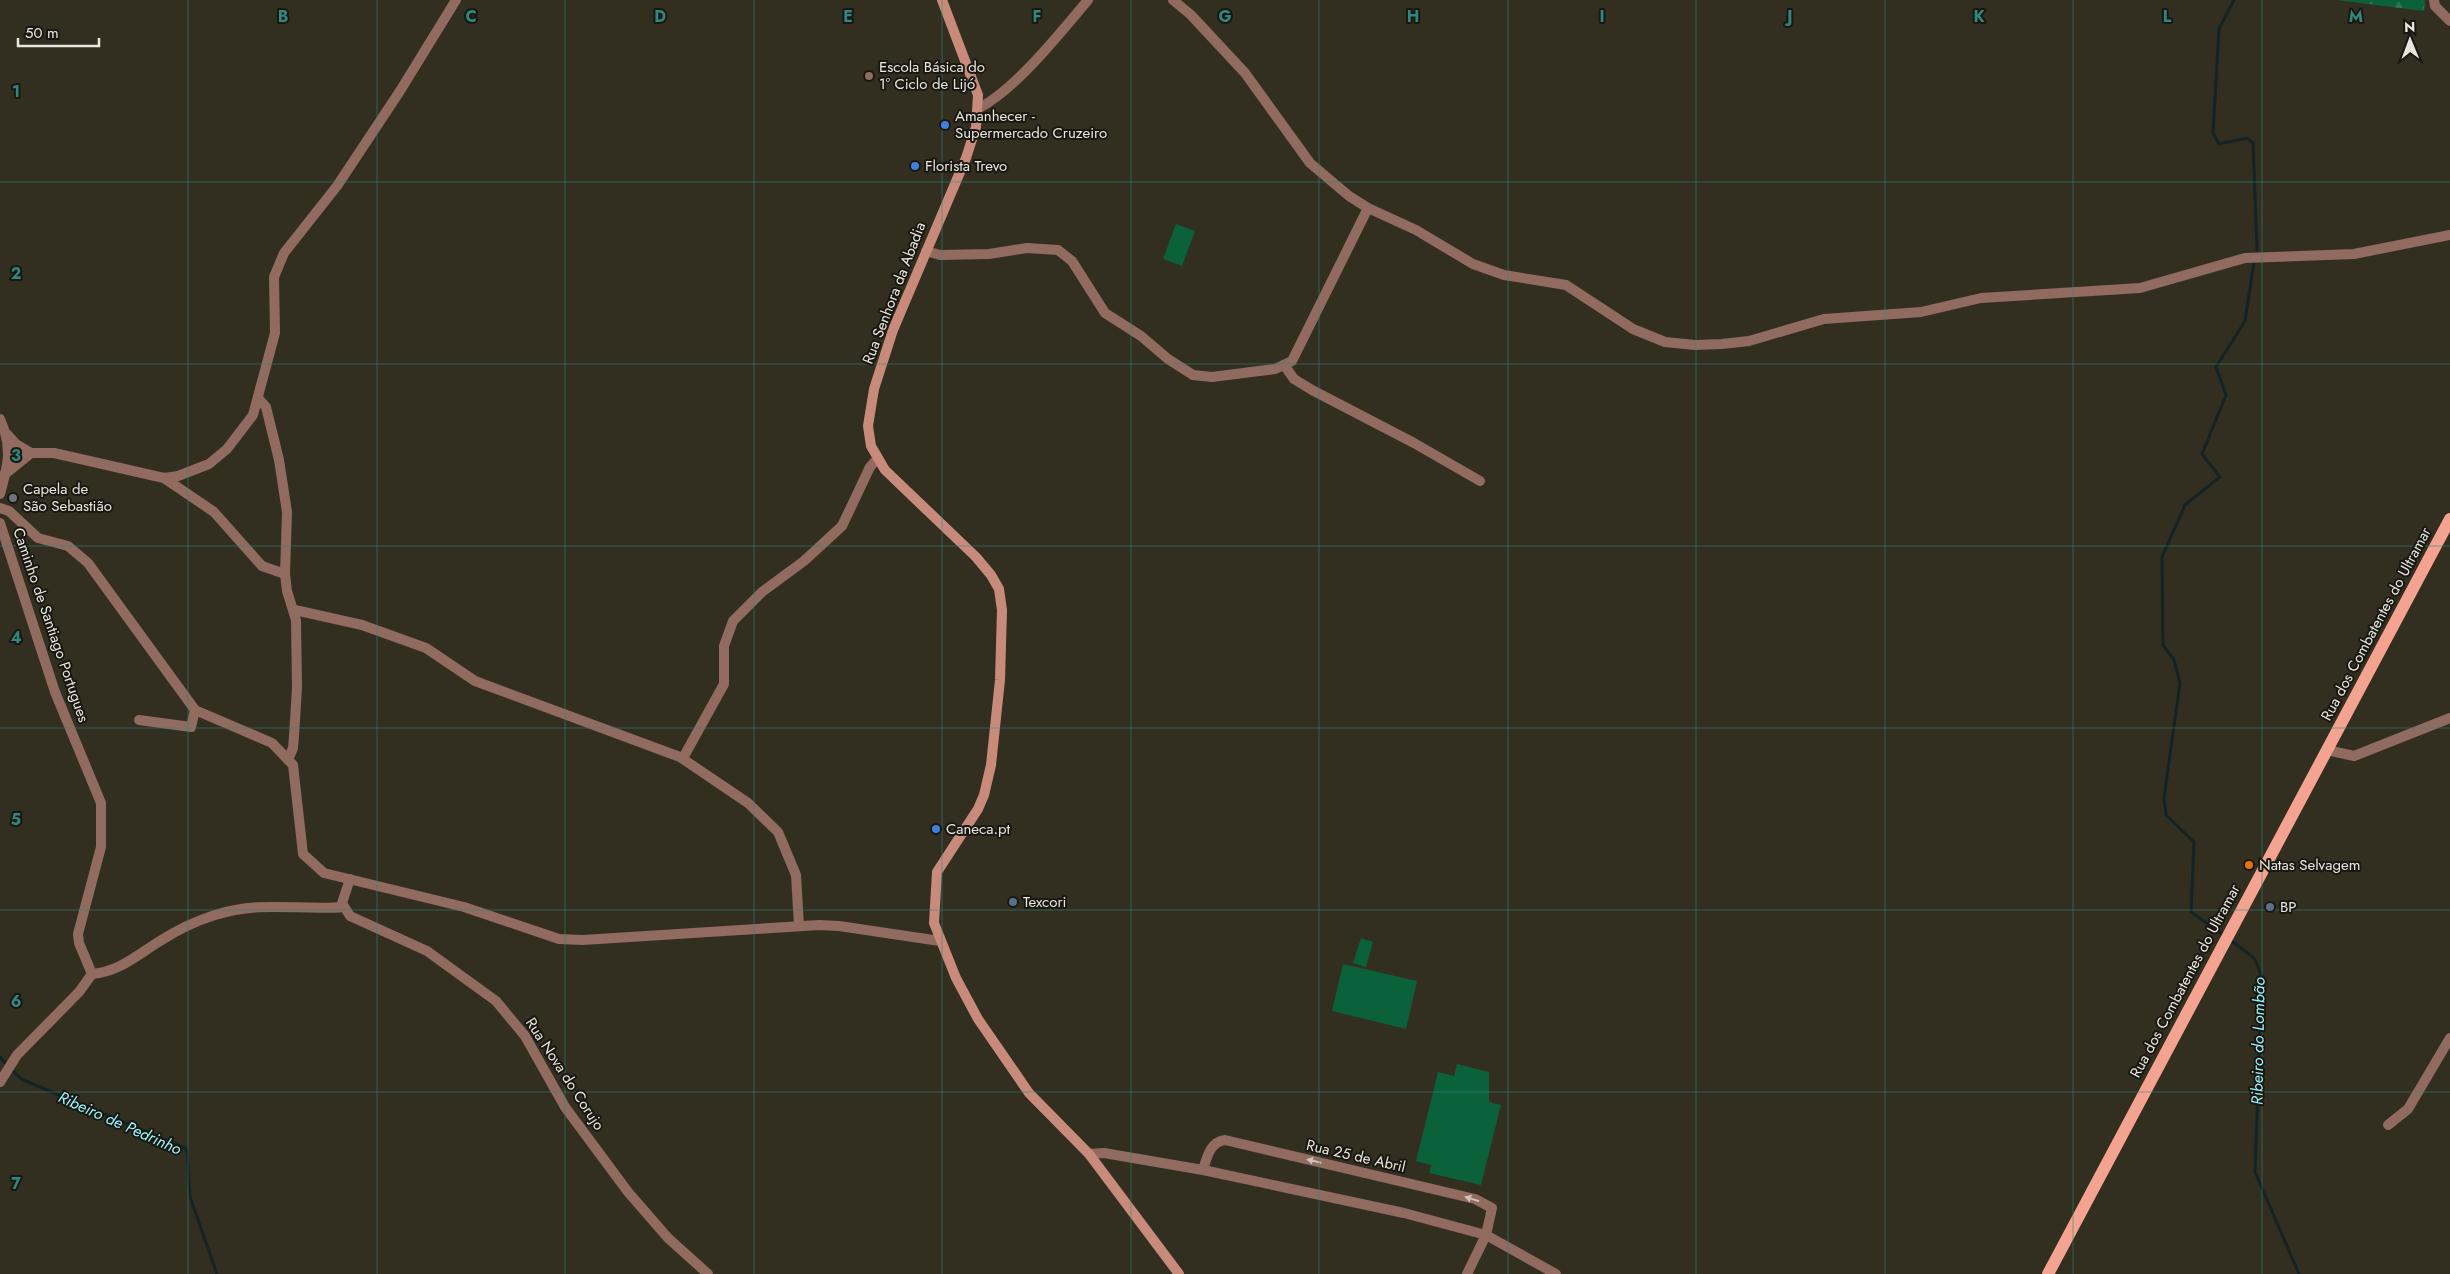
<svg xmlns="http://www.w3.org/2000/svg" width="2450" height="1274" font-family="Jost,sans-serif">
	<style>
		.forest { fill: url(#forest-firs) }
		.pitch { fill: #0a613a }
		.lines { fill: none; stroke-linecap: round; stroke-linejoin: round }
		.stream { stroke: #122426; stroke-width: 3 }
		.minor { stroke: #916a60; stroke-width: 10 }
		.tertiary { stroke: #916a60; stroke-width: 10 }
		.secondary { stroke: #c88b7b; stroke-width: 10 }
		.primary { stroke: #f3a38f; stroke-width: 12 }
		.oneway { fill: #cec1b8 }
		.grid { fill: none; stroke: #30877f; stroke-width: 1; stroke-opacity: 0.55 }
		.education-dot { fill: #8d6e63; stroke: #191711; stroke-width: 2 }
		.shop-dot { fill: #3f7fe0; stroke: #191711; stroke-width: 2 }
		.worship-dot { fill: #6b7280; stroke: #191711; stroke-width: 2 }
		.food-dot { fill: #e8710a; stroke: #191711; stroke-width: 2 }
		.service-dot { fill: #5c6f8a; stroke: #191711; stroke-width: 2 }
		.labels { text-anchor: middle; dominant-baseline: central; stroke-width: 4; stroke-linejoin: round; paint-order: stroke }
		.poi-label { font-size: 15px; fill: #e8e6dd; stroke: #191711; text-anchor: start }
		.street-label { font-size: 15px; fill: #e8e6dd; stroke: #191711 }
		.water-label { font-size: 16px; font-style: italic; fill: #9af5fd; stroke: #191711 }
		.grid-label { font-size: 16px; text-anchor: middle; font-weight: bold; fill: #30877f; stroke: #191711; stroke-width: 4; stroke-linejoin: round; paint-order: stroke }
	</style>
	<defs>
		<pattern id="forest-firs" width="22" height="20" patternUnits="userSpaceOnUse" patternTransform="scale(1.25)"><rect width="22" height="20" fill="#0a613a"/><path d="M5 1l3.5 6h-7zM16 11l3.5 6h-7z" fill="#2e7856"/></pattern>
	</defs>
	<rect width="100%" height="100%" fill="#332f20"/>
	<!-- forest -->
	<path class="forest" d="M2336,0H2425L2424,11Z"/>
	<!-- pitch -->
	<g class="pitch">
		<path d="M1176,224L1195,231L1182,266L1163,259Z"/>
		<path d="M1361,938L1373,942L1366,967L1353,963Z"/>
		<path d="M1343,964L1417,981L1406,1029L1332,1011Z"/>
		<path d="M1457,1064L1489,1072V1102L1501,1105L1481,1185L1429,1173L1431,1165L1416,1161L1438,1072L1454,1076Z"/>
	</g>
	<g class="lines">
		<!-- stream -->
		<g class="stream">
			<path d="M2234,0L2219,29L2213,133L2219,144L2247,138L2253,143L2257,250"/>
			<path d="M2225,936L2191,912L2194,842L2166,815L2164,798L2180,683L2174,660L2163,645L2162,557L2185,505L2220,477L2202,454L2226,395L2216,367L2245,321L2254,262"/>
			<path d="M2230,940L2254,958L2262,976L2255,1172L2299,1274"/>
			<path d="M0,1057L21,1079L187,1149L190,1197L217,1274"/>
		</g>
		<!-- minor -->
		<g class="minor">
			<path d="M1173,0L1191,15L1245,73L1310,163L1349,196L1368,208L1416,230L1473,264L1504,275L1566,285L1633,329L1665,342L1695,345L1722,344L1749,341L1824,319L1921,312L1981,298L2140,288L2245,258L2354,254L2450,235"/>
			<path d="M2434,0L2435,6L2450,21"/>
			<path d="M979,108C1016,89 1060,33 1088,0"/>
			<path d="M926,251L940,255L989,254L1027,248L1058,250L1072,261L1105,313L1141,336L1168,359L1193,375L1212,377L1275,369L1292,361L1368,208"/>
			<path d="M1284,365L1294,379L1312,390L1414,443L1480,481"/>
			<path d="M258,398L266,407L279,460L287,512L285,574L287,591L296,620L297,688L294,736L293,748L288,760"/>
			<path d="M0,419C13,448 8,465 0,494"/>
			<path d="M7,434L16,444L31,453"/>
			<path d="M5,474L31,453H54L164,478L178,476L209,464L227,449L253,415L275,333L274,277L284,253L337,186L400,91L456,0"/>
			<path d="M164,478L214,512L262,566L285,574"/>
			<path d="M0,508L9,511L38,538L68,546L88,563L195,710L272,743L293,765L303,854L324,873L464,907L559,939L583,940L819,925L839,926L940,941"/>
			<path d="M0,523L55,692L101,803V847L78,934L79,943L92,974L79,992L17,1055L0,1082"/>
			<path d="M295,610L362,625L426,648L475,681L680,757L748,803L778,832L796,875L799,926"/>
			<path d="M139,720L191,727L195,710"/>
			<path d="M683,758L724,684V646L733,621L762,592L804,561L842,526L870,467L877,459"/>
			<path d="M350,879L342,903L350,916L427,951L496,1001L525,1036L565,1107L628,1192L668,1238L708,1274"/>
			<path d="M92,974C119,972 137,955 160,941C177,930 196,921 215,915C264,900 297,911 344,907"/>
			<path d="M2388,1125L2408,1109L2450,1038"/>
			<path d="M1089,1154L1104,1153L1203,1170L1404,1213L1486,1235L1556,1274"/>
			<path d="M1203,1170C1207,1157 1210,1142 1225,1140L1475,1199L1492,1208L1486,1235L1467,1274"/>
		</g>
		<!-- tertiary -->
		<path class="tertiary" d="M2327,750L2354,756L2450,718"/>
		<!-- secondary -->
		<path class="secondary" d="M942,0L978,95L976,127L966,158L893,330L874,389L868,426L871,446L885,470L976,557L991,575L999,589L1002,610L1000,680L991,765L984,795L978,809L937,872L934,923L956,978L978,1019L1029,1093L1089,1154L1179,1274"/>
		<!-- primary -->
		<path class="primary" d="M2048,1274L2450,519"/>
	</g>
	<!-- one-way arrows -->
	<defs><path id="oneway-solid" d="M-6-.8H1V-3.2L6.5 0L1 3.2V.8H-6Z" transform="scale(1.25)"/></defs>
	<g class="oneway">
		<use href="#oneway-solid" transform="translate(1314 1161) rotate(-167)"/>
		<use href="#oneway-solid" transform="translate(1472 1199) rotate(-163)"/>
	</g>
	<!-- grid -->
	<path class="grid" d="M188,0V1274M377,0V1274M565,0V1274M754,0V1274M942,0V1274M1131,0V1274M1319,0V1274M1508,0V1274M1696,0V1274M1885,0V1274M2073,0V1274M2262,0V1274M0,182H2450M0,364H2450M0,546H2450M0,728H2450M0,910H2450M0,1092H2450"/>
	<!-- markers -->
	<circle class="education-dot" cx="869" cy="76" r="5"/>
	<g class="shop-dot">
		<circle cx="945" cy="125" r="5"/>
		<circle cx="915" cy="166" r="5"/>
		<circle cx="936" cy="829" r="5"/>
	</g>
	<circle class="worship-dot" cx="13" cy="498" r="5"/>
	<circle class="food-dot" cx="2249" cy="865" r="5"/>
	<g class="service-dot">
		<circle cx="1013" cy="902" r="5"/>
		<circle cx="2270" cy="907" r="5"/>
	</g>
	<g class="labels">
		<!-- poi labels -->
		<g class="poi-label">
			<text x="879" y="67">Escola Básica do<tspan x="879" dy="17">1º Ciclo de Lijó</tspan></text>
			<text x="955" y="116">Amanhecer -<tspan x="955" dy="17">Supermercado Cruzeiro</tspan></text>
			<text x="925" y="166">Florista Trevo</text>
			<text x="23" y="489">Capela de<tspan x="23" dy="17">São Sebastião</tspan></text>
			<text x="946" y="829">Caneca.pt</text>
			<text x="2259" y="865">Natas Selvagem</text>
			<text x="1023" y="902">Texcori</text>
			<text x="2280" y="907">BP</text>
		</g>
		<!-- street labels -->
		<g class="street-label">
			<text transform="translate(894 293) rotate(-69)">Rua Senhora da Abadia</text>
			<text transform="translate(2376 624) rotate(-62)">Rua dos Combatentes do Ultramar</text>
			<text transform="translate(51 625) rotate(71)">Caminho de Santiago Portugues</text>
			<text transform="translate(2185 981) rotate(-62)">Rua dos Combatentes do Ultramar</text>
			<text transform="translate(565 1074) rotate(57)">Rua Nova do Corujo</text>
			<text transform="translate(1356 1156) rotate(13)">Rua 25 de Abril</text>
		</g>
		<!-- water labels -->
		<g class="water-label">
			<text transform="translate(2258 1041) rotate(-89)">Ribeiro do Lombão</text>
			<text transform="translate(120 1123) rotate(24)">Ribeiro de Pedrinho</text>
		</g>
	</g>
	<g class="grid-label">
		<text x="283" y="22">B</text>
		<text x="471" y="22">C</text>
		<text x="660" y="22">D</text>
		<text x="848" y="22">E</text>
		<text x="1037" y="22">F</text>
		<text x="1225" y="22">G</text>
		<text x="1413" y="22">H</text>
		<text x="1602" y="22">I</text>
		<text x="1790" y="22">J</text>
		<text x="1979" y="22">K</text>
		<text x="2167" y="22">L</text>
		<text x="2356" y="22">M</text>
		<text x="16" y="97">1</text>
		<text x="16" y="279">2</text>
		<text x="16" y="461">3</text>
		<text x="16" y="643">4</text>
		<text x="16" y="825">5</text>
		<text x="16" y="1007">6</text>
		<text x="16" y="1189">7</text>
	</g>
	<!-- north arrow -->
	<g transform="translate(2410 40) rotate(359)" stroke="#191711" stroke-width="4" paint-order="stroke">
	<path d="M0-4L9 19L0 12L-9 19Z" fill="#e8e6dd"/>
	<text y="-8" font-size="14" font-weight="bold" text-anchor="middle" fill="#e8e6dd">N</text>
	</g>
	<!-- scale -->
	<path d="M18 38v8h81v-8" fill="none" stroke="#e8e6dd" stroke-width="2.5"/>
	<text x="25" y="38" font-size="15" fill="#e8e6dd" stroke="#191711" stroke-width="4" paint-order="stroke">50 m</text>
</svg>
